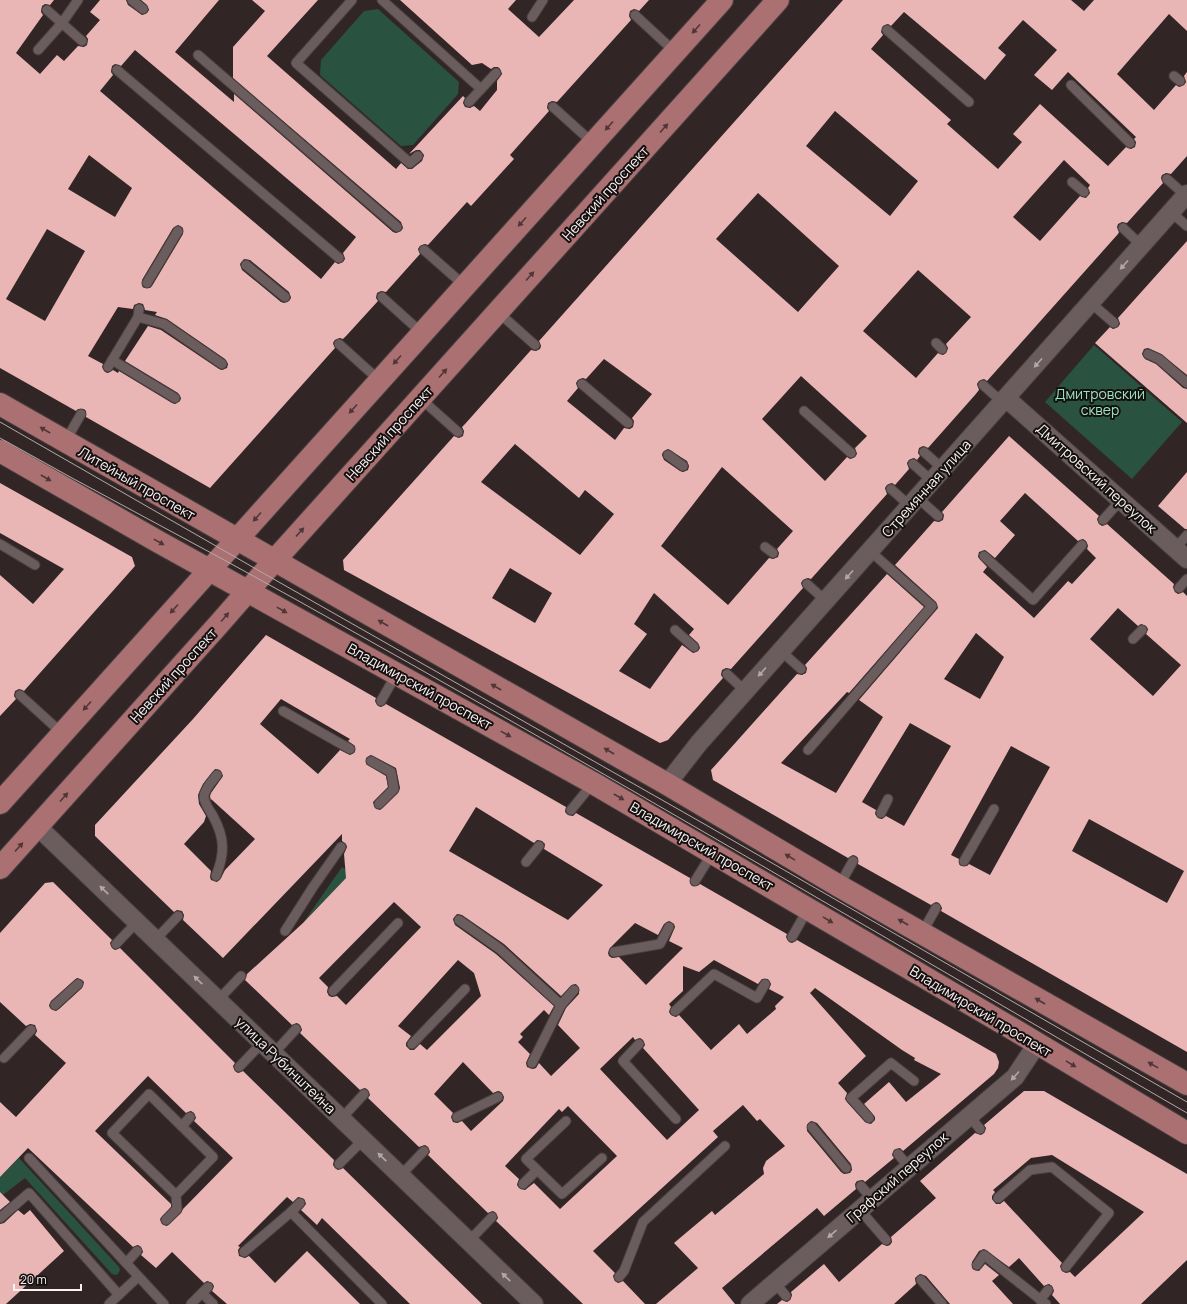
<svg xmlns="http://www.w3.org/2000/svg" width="1187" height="1304" font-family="Manrope,sans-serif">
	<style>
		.green { fill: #2a5240 }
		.building { fill: #e9b5b5; fill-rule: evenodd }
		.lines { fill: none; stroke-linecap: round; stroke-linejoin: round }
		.service-casing { stroke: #4a4040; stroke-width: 11 }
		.minor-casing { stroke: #4a4040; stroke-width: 20 }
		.primary-casing { stroke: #4a4040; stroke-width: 24 }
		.service { stroke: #6b5d5d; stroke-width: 9 }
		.minor { stroke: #6b5d5d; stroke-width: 18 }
		.primary { stroke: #ab7072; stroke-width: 22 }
		.tram { stroke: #b3a9a9; stroke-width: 1 }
		.oneway { fill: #513637 }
		.oneway2 { fill: #b3a8a8 }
		.labels { text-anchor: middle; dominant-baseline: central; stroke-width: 4; stroke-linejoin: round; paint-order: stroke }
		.street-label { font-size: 14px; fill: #fbf3f3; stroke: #151010 }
		.park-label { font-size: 14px; fill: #98e3be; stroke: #151010 }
	</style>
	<rect width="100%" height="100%" fill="#312525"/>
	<!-- green -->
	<g class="green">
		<path d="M378,9L459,82L458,94L413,145L401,146L320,75L321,60L364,11Z"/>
		<path d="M1094,345L1182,422L1132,479L1045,402Z"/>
		<path d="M342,867L348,871L346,874V878L303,923Z"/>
		<path d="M19,1158L119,1267L120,1270L118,1274L115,1275L112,1274L25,1178L3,1195L0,1192V1177Z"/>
	</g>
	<!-- building -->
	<g class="building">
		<path d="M0,0H54L50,5L45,4L42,6L41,12L43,15L16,53L40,74L57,55L64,61L78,46L84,47L87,45L88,39L86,36L100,20L90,12L100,0H126L128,5L142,15L147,13L149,10L147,5L141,0H219L175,52L234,102V94L393,232L396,233L401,231L403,228L401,222L233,78V47L265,11L252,0H318L267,56L396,169L401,163L408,169H412L422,161L424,155L420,150H416L409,154L463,96L465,98L463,103L465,107L470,108L474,106L480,111L497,90V81L502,74L500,69L498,67H494L491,69L482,63L472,65L400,0H516L508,9L539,37L574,0H649L639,11L634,9L630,11L629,16L631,20L557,102L552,101L548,103L547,108L549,111L510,155L514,159L471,206L467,202L428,245L425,244L420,246L418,249L420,254L386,292L381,291L377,293L376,298L378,301L347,335L343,339L340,338L335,340L333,343L335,348L210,488L86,417V411L84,409H78L76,411L0,368ZM135,50L356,237L343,253L345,259L343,262L338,264L335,262L321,279L100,91L113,75L111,72L112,66L115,64L121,66ZM89,155L132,188L115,217L68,189ZM178,225L183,228V234L152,286L150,288H144L142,286V280L173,228ZM47,229L85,251L45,321L6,299ZM244,259L250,260L289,292L291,298L289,301L284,303L281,302L242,270L240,264ZM139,303L143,304L145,310L157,312L155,315L167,319L225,359L228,364L227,368L222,370L219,369L161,330L148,326L125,361L178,393L181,398L180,401L175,404L172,403L119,371L118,373L113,370L108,373L105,372L102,367L103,364L88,356L118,307L133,309L134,305Z"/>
		<path d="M843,0H1071L1084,11L1094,0H1187V31L1169,14L1117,74L1154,110L1176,85L1179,87L1184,85L1186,82L1184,76L1187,72V156L1171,174L1166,173L1162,175L1161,178L1163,183L1127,223L1122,222L1118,224L1117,227L1119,232L1118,234L987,381L984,379L979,381L977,384L979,390L975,395L928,448L923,446L919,448L918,453L920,456L917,460L914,458L909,460L907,463L909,469L895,485L892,483L887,485L885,488L887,494L811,579L808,578L803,580L801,583L803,588L731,669L726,668L722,670L721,675L723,678L668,740L660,743L344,570L343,560L454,436L459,438L463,436L464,431L462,427L465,424L531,350L536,351L540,349L541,346L539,341ZM904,12L985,80L1006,55L998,48L1023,20L1057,50L1034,75L1052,90L1068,72L1136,137L1134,139L1136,142L1135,147L1131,149L1126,147L1108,166L1040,104L1013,134L1022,142L998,169L947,124L951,120L871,49L883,35L881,32L883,26L888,24L891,26ZM835,111L918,181L890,216L806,146ZM1064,160L1090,185L1088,188L1090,193L1086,198L1080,196L1040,241L1013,217ZM758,193L839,266L798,312L716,239ZM918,270L971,317L946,344L948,348L946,353L943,355L938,353L916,378L863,331ZM604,359L652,394L632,418L634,421L633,427L630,429L624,428L615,440L567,401L578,388L576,383L578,380L583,378L586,379ZM801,376L867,436L855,448L857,454L855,457L850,459L847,457L825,481L762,419ZM515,444L579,498L585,490L614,514L580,555L481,482ZM668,449L687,461L689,466L688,470L683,472L680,471L664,460L662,455L663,452ZM722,467L793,531L777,549L779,553L778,557L773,559L769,558L728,605L661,546ZM510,568L552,593L535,623L492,598ZM654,593L694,629L689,635L698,643L700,648L698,651L693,653L682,645L650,689L619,671L647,634L634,624Z"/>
		<path d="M1187,241V375L1161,354L1148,348L1144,349L1142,354L1145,359L1156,364L1183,388L1187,389V423L1095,343L1110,327L1113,329L1118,327L1120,324L1118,318Z"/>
		<path d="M1009,436L1099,516L1097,519L1099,524L1102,526L1107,524L1174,584L1173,587L1175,592L1178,594L1183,592L1187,596V1052L941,911L942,908L939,903L936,902L931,905L858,864V858L856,856L853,855L848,858L713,780L711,770L797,674L802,675L806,673L807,668L805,665L887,574L924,607L849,693L847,692L781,763L836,793L883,717L859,700L938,608L936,602L895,565L934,521L939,522L943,520L944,515L942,512ZM1025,493L1078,541L1083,539L1086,541L1088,546L1087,549L1096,558L1072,584L1068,581L1034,618L983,572L987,567L978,557L979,552L985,550L995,558L1015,535L1000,521ZM1118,608L1138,626L1141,624L1146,626L1148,629L1146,634L1181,665L1153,696L1090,639ZM976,633L1004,657L980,699L944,679ZM910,723L951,746L904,826L886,816L882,819L878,818L875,814L876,810L862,802ZM1011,746L1050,767L990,875L969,864L967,866H961L959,864V859L951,855ZM1089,819L1184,871L1167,903L1072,851Z"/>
		<path d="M1187,472V529H1185L1158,506Z"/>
		<path d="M0,483L132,557L135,566L24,691L19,689L15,691L14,696L16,699L0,716V575L33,604L64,569L0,533Z"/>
		<path d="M266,635L376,698L375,701L378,706L381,707L386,704L566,807L565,812L568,815L573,816L576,813L690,878V883L692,886H697L700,884L787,934L786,937L789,942L792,943L797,940L996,1054L999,1062L998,1068L994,1074L903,1151L900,1148L894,1150L892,1155L894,1158L865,1182L863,1180L857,1181L855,1184L856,1189L824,1216L817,1208L722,1288L735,1304H656L698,1268L674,1243L712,1211L715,1215L764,1174L763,1168L766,1161L785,1146L760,1119L757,1121L743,1105L713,1131L718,1137L593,1251L615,1273L613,1276L615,1281L618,1283L623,1281L645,1304H583L496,1221L498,1218L496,1213L493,1211L488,1213L428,1155L430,1152L428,1147L425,1145L419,1147L368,1098L370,1095L368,1090L365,1088L360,1090L300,1033L302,1030L300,1025L297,1023L292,1025L245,980L247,974L303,923L346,878L344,854L347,847L346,844L342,841V834L223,958L183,920L184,915L182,911L177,910L174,912L95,836V825L193,719ZM281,699L350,739L348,741L355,746V752L350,755L340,750L318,774L260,724ZM371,755L396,768L400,788L398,793L380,810L375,808L373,802L388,787L386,776L366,764V758ZM215,769L220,770L223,776L211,793L210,796L211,801V799L255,839L225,870L221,878L217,882L211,880L210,877L211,871L184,844L204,822L206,816L199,804L198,795L203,784ZM476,807L534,843L537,840L542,841L545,844L544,849L603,885L568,920L449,851ZM394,902L421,927L346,1005L337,996L332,997L329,996L327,992L328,987L319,978ZM457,914L462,915L504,944L561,996L572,985L576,984L579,988V994L566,1008L558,1025L580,1048L551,1076L539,1063L536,1068L533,1069L527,1067L526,1063L530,1054L518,1042L523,1037L520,1034L544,1010L549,1015L554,1006L496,954L455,925L453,919ZM669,921L674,924L675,927L669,941L683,948L646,985L619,957L612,958L609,956L608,953L610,948L635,923L658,935L664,924ZM458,960L474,973L481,996L427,1050L420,1044L414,1050H410L406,1046V1043L411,1036L398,1026ZM714,960L758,984L762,979H768L771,984L769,989L784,997L775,1006L776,1009L747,1034L739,1024L711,1050L679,1015L676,1017L671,1015L669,1012L671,1007L669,1004L683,991V966L699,972ZM815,988L902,1050L915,1058L914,1060L941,1074L906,1102L889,1082L864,1104L875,1117V1120L871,1124L865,1122L847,1102L845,1099L847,1093L838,1083L866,1056L810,993ZM633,1037L635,1040L640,1038L643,1040L645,1045L643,1048L699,1110L667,1140L600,1069ZM463,1062L493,1093L498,1091L501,1092L504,1097L503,1101L471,1131L462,1121L457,1123L453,1122L451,1117L453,1113L434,1094ZM568,1106L617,1156L560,1209L534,1183L525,1190L519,1188L517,1185L519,1179L505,1166L559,1109L562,1112ZM811,1121L817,1123L851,1164L852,1170L850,1173L844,1174L841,1172L807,1131V1125Z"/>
		<path d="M53,882L112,940L110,943L112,948L115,950L120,948L235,1063L233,1066L235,1071L238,1073L243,1071L334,1160L333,1165L335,1168L338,1170L343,1168L482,1304H410L322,1218L317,1225L301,1210L306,1204L304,1199L298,1197L293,1202L287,1197L238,1246L240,1247L238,1250L239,1256L245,1258L249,1256L275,1283L307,1251L360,1304H227L212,1291L214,1286L212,1283L207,1281L204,1283L172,1252L156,1268L141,1255L143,1252L141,1247L138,1245L133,1247L28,1148L0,1177V1102L16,1117L66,1063L35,1035L37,1031L35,1025L30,1024L26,1026L0,1002V933L45,883ZM77,978L82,980L84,982L82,988L59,1009L56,1011L51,1009L49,1006L51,1001ZM148,1076L186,1113L191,1111L194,1113L196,1118L194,1121L233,1158L183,1209L181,1213L167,1226L162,1224L160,1219L171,1207V1204L95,1131Z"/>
		<path d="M1024,1091H1044L1187,1174V1260L1141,1304H1060L1052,1295L1054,1291L1052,1286L1049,1284L1044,1286L1019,1258L1009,1267L984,1249L979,1251L972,1262V1268L974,1270L979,1271L985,1264L999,1275L992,1281L1013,1304H950L926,1276L920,1274L915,1278L916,1284L894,1304H777L782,1300L787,1302L790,1300L792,1295L791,1292L824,1264L839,1282L882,1244L887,1246L890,1245L892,1242L891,1237L936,1198L920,1181L975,1133L981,1135L984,1133L986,1128L984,1125ZM1052,1155L1144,1212L1075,1277L1070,1272L1066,1273L1062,1271L1060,1266L1062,1263L1004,1201L1000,1204H996L992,1199V1196L995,1192L993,1190L1031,1158Z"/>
		<path d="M0,1192L10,1202L0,1210Z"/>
		<path d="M18,1210L24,1215L30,1210L64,1251L6,1304H0V1224L4,1223Z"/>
	</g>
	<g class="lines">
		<!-- service casing -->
		<g class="service-casing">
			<g id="service">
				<path d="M132,0L143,9"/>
				<path d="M352,0L296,63L410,163L418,156"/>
				<path d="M382,0L481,89"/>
				<path d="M47,10L82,41"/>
				<path d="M635,15L675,52"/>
				<path d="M532,17L543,0"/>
				<path d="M887,30L969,102"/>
				<path d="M38,50L62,23L78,0"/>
				<path d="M198,55L397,227"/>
				<path d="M117,70L339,258"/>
				<path d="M1174,76L1180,81"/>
				<path d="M1071,85L1130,143"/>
				<path d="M469,102L496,73"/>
				<path d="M553,107L593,143"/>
				<path d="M1167,179L1186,196"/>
				<path d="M1072,182L1084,192"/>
				<path d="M1171,212L1187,226"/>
				<path d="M1123,228L1142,246"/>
				<path d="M424,250L465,286"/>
				<path d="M246,265L285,297"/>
				<path d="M147,283L178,231"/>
				<path d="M382,297L422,333"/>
				<path d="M1091,303L1114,323"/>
				<path d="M498,312L535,345"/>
				<path d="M138,317L164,324L222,364"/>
				<path d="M936,343L942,349"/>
				<path d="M339,344L379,380"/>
				<path d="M1148,354L1159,359L1187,383"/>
				<path d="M112,360L175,398"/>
				<path d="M108,367L138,317L139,309"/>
				<path d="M582,384L628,423"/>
				<path d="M983,385L1002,402"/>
				<path d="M420,398L458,432"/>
				<path d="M804,411L851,453"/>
				<path d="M65,442L81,414"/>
				<path d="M924,452L943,469"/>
				<path d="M668,455L683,466"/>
				<path d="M913,464L932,481"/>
				<path d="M891,489L910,506"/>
				<path d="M918,498L938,516"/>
				<path d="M1103,520L1121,500"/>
				<path d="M0,544L35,565"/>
				<path d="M765,547L773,553"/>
				<path d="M1175,549L1187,535"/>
				<path d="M984,556L1033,600L1082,545"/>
				<path d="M807,584L826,601"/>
				<path d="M1179,588L1187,579"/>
				<path d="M675,630L694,647"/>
				<path d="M1133,639L1142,630"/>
				<path d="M781,651L801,669"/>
				<path d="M727,674L745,691"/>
				<path d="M20,695L63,734"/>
				<path d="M381,701L397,673"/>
				<path d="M283,711L350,749"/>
				<path d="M808,750L932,606L870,551"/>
				<path d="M371,761L391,772L394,789L379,804"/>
				<path d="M571,810L593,783"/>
				<path d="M881,813L888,799"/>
				<path d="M964,861L994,809"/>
				<path d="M526,862L539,846"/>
				<path d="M216,876C225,853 225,838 213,816C209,809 204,804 204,796C205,788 213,780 217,775"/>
				<path d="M695,881L713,852"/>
				<path d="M839,886L853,861"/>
				<path d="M459,920L500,949L561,1005"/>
				<path d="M285,931L313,887L341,847"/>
				<path d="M922,933L936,908"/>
				<path d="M792,937L808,909"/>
				<path d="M156,939L178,916"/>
				<path d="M116,944L137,922"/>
				<path d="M614,952L660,944L669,927"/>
				<path d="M333,991L398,923"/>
				<path d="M219,999L241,976"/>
				<path d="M55,1005L78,984"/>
				<path d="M675,1011L714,974L757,998L765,984"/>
				<path d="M412,1044L465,989"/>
				<path d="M639,1044L623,1061L676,1119"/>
				<path d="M274,1053L296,1029"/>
				<path d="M4,1058L31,1030"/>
				<path d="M532,1063L561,1005L574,990"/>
				<path d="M239,1067L263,1042"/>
				<path d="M969,1116L980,1129"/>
				<path d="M457,1117L498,1097"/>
				<path d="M342,1118L364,1094"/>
				<path d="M869,1118L851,1098L891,1063L914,1081"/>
				<path d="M566,1121L526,1159L562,1194L602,1158"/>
				<path d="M182,1126L190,1117"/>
				<path d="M812,1127L846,1168"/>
				<path d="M898,1154L909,1167"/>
				<path d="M29,1158L164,1304"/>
				<path d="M339,1164L364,1139"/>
				<path d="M401,1175L424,1151"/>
				<path d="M523,1184L537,1170"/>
				<path d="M861,1186L872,1199"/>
				<path d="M998,1198L1030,1170L1052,1167L1109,1213L1066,1267"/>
				<path d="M860,1210L886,1240"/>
				<path d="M291,1212L382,1304"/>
				<path d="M0,1218L29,1193L119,1295"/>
				<path d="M166,1220L177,1209L176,1195L213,1157L149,1094L112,1133L176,1195"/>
				<path d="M469,1241L492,1217"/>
				<path d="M244,1252L291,1212L300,1203"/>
				<path d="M126,1263L137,1251"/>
				<path d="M977,1265L984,1255L1046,1304"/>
				<path d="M619,1277L624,1271L643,1222L725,1146"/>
				<path d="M921,1280L942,1304"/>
				<path d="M775,1283L786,1296"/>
				<path d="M202,1293L213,1304"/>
				<path d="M1040,1300L1048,1290"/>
				<path d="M109,1304L138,1277"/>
				<path d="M191,1304L208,1287"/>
			</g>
		</g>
		<!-- minor casing -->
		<g class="minor-casing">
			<g id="minor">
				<path d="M1006,398L1187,559"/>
				<path d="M667,784L699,743L1187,194"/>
				<path d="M37,826L534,1304"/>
				<path d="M750,1304L1015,1077L1037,1044"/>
			</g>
		</g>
		<!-- primary casing -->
		<g class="primary-casing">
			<g id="primary">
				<path d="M0,404L667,784L839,886L1187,1084"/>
				<path d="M0,451L157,541L593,783L1018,1032L1187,1133"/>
				<path d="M0,803L722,0"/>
				<path d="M0,868L219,624L274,561L778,0"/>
			</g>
		</g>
		<!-- service -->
		<use href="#service" class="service"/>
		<!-- minor -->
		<use href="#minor" class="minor"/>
		<!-- primary -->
		<use href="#primary" class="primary"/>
		<!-- tram -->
		<g class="tram">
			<path d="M0,422L263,573L706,825L1187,1102"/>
			<path d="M0,438C97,493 197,544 295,599C595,766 890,941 1187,1113"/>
		</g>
	</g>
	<!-- one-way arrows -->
	<defs><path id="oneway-solid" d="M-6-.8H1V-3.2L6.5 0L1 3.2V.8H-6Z"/></defs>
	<g class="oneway">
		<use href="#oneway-solid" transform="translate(696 29) rotate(132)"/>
		<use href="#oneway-solid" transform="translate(609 126) rotate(132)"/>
		<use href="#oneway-solid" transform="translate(664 128) rotate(-48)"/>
		<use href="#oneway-solid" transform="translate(522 222) rotate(132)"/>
		<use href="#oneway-solid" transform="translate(530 276) rotate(-48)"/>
		<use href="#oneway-solid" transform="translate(397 360) rotate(132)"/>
		<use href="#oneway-solid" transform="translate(443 373) rotate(-48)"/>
		<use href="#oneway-solid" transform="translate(353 409) rotate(132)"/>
		<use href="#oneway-solid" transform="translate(45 430) rotate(-150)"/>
		<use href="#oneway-solid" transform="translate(46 478) rotate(30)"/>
		<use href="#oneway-solid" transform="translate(257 517) rotate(132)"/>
		<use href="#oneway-solid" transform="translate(300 532) rotate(-48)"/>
		<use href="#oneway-solid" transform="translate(159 542) rotate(29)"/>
		<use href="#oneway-solid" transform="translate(174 609) rotate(132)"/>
		<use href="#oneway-solid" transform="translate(282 610) rotate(29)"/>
		<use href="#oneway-solid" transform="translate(225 617) rotate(-49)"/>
		<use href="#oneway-solid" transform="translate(383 623) rotate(-150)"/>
		<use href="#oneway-solid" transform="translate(496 687) rotate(-150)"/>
		<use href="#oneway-solid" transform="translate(87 706) rotate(132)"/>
		<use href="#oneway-solid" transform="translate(506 734) rotate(29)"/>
		<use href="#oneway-solid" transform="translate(609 751) rotate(-150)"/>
		<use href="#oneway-solid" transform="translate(64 797) rotate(-48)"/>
		<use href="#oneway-solid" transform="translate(619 797) rotate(30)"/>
		<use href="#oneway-solid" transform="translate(19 847) rotate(-48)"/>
		<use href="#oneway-solid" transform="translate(790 857) rotate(-149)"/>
		<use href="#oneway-solid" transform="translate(828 920) rotate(31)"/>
		<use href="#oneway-solid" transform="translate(903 922) rotate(-150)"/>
		<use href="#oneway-solid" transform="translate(1040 1001) rotate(-150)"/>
		<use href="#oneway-solid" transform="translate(1071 1064) rotate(31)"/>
		<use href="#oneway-solid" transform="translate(1153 1065) rotate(-151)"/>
	</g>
	<g class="oneway2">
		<use href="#oneway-solid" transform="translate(1124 265) rotate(132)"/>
		<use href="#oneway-solid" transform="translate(1038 363) rotate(132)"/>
		<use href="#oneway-solid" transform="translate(849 575) rotate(132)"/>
		<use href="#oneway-solid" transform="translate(762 672) rotate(132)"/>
		<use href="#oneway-solid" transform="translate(104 890) rotate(-136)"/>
		<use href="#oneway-solid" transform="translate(198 980) rotate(-136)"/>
		<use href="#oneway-solid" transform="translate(1015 1076) rotate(132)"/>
		<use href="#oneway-solid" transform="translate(382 1157) rotate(-136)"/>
		<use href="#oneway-solid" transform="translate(832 1234) rotate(139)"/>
		<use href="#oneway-solid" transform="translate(506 1277) rotate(-136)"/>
	</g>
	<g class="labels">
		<!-- street labels -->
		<g class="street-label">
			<text transform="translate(605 193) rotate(-48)">Невский проспект</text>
			<text transform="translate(389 433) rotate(-48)">Невский проспект</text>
			<text transform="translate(1097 478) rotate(42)">Дмитровский переулок</text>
			<text transform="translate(137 483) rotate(30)">Литейный проспект</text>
			<text transform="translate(926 488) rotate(-48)">Стремянная улица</text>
			<text transform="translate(173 675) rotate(-48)">Невский проспект</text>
			<text transform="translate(420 686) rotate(29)">Владимирский проспект</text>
			<text transform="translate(702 846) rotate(30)">Владимирский проспект</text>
			<text transform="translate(981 1011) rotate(31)">Владимирский проспект</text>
			<text transform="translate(286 1065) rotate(44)">улица Рубинштейна</text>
			<text transform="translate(897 1177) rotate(-41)">Графский переулок</text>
		</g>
		<!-- park labels -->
		<g class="park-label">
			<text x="1100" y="393">Дмитровский<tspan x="1100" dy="16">сквер</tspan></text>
		</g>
	</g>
	<!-- scale -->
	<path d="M14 1284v6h67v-6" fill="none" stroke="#fbf3f3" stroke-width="2"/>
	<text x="20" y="1284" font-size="12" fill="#fbf3f3" stroke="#151010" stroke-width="3" paint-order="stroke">20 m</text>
</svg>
